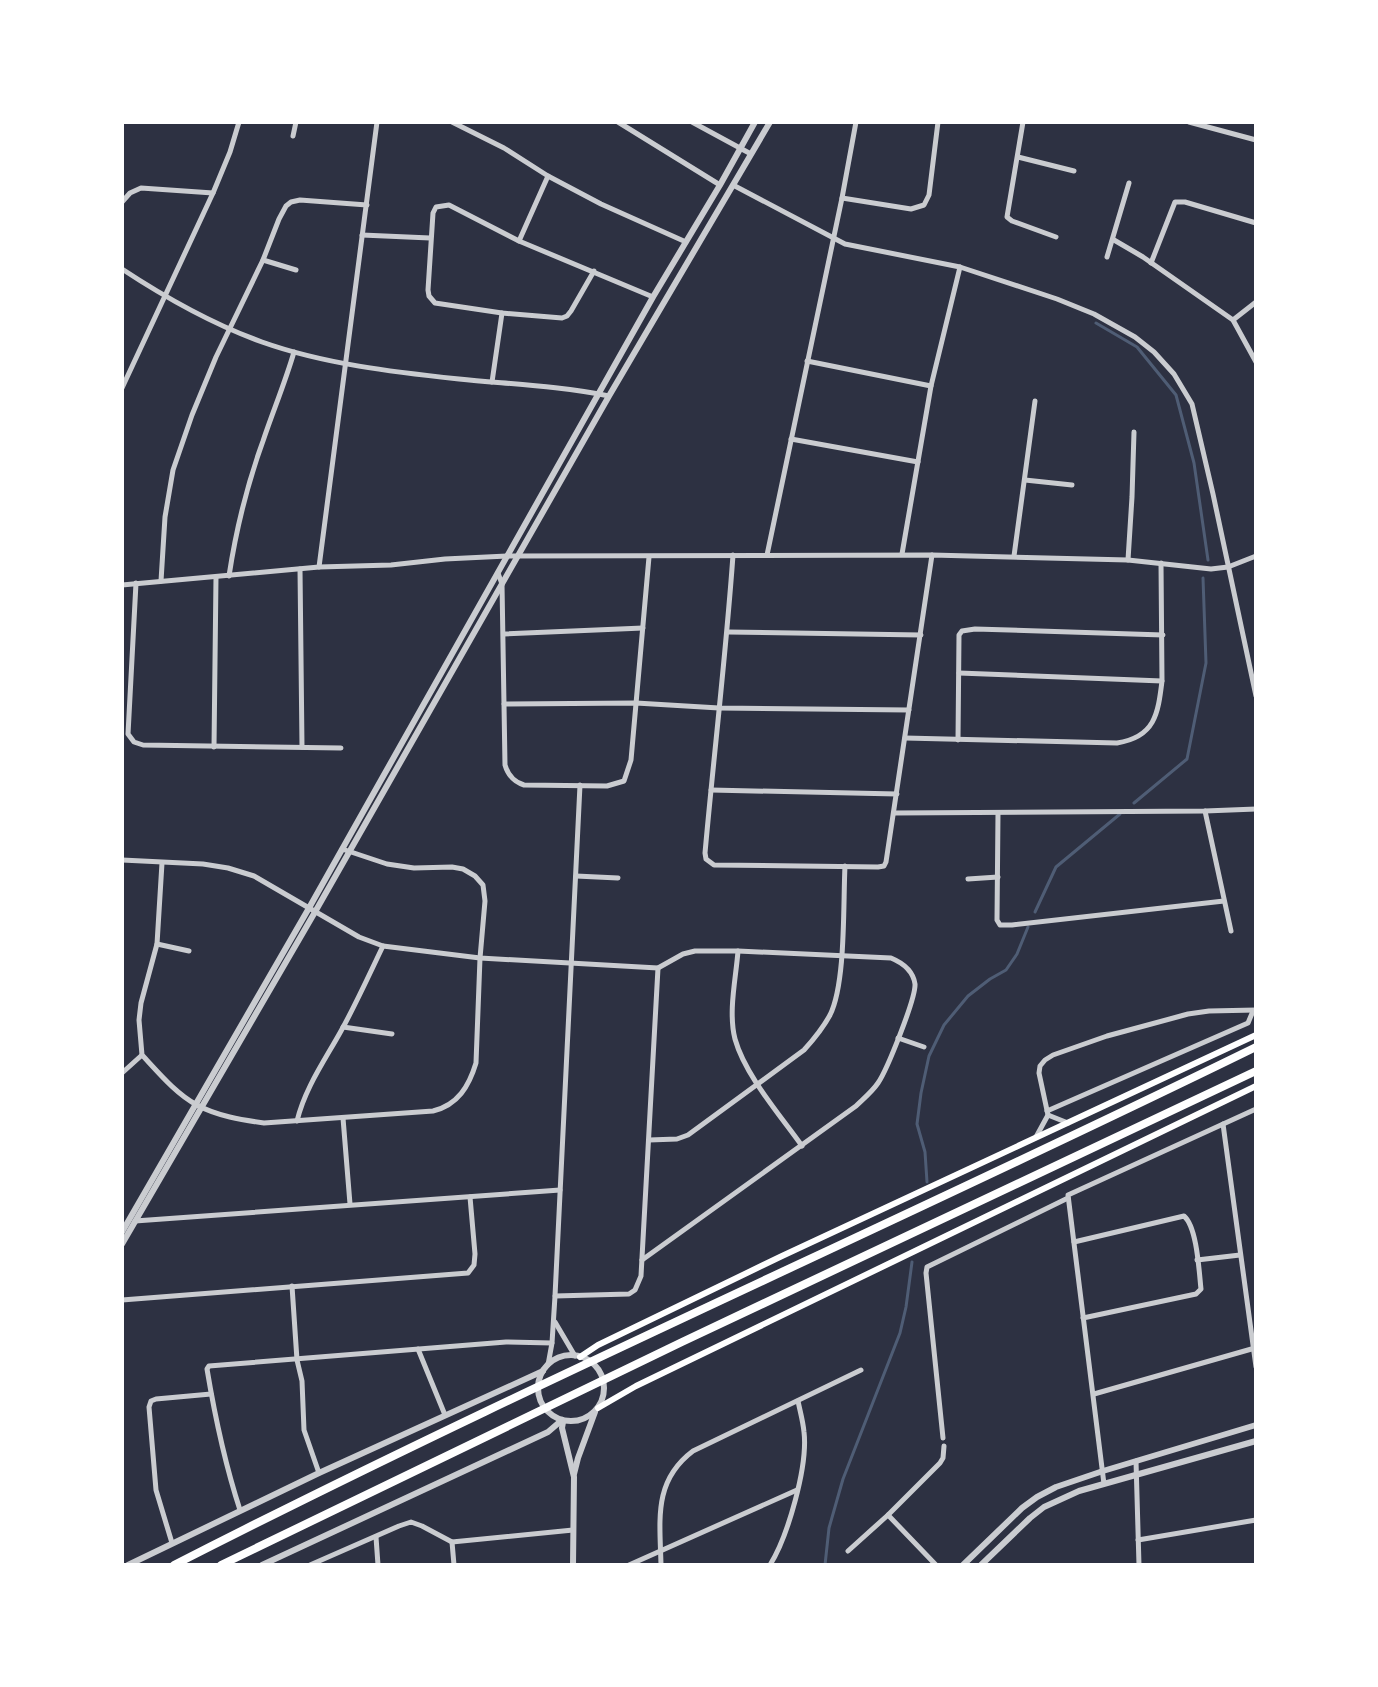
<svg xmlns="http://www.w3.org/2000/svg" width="1378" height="1687" font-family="Inter,sans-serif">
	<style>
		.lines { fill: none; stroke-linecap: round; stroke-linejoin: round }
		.stream { stroke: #4f5d75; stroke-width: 3 }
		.minor { stroke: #caccd0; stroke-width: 5 }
		.tertiary { stroke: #caccd0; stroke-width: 6 }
		.secondary { stroke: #fff; stroke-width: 6 }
		.motorway { stroke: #fff; stroke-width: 8 }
	</style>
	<rect width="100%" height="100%" fill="#2d3142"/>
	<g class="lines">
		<!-- stream -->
		<g class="stream">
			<path d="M1096,323L1137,347L1176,395L1194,463L1208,560"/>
			<path d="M1134,803L1187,759L1206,663L1203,578"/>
			<path d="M1035,912L1056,867L1120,814"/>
			<path d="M927,1182L925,1152L917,1124L921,1093L929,1056L944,1025L968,996L990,979L1006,970L1017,954L1028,927"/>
			<path d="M825,1565L829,1528L843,1479L900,1333L906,1307L912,1262"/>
		</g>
		<!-- minor -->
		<g class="minor">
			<path d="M452,122L504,148L548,176L601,204L686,242"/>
			<path d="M618,122L720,185"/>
			<path d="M692,122L751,154"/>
			<path d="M1023,122L1007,217L1012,221L1056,237"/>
			<path d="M1189,122L1256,140"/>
			<path d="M293,136L296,122"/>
			<path d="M1018,157L1074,171"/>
			<path d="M733,185L845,244L960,267L1057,299L1094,314L1135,337L1154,352L1174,374L1192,404L1213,494L1256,696"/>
			<path d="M842,198L911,209L924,205L929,195L938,122"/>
			<path d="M122,202L130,193L141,188L213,193"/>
			<path d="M362,235L430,238"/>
			<path d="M1114,240L1143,257L1233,320L1256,362"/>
			<path d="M519,241L548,176"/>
			<path d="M1107,257L1129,183"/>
			<path d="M263,260L296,270"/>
			<path d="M1151,263L1175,202H1185L1256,223"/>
			<path d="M122,269C166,298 212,324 262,342C324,364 393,372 459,379C508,384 560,386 609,396"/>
			<path d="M594,271L571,311L567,316L562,318L502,313L435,303L429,296L428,290L433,213L436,207L449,205L519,241L653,297"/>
			<path d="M1233,320L1256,302"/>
			<path d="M807,361L931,386"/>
			<path d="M492,382L502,313"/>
			<path d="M122,388L213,193L230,152L239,122"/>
			<path d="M791,439L918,462"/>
			<path d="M1025,480L1072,485"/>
			<path d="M902,554L931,386L960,267"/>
			<path d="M733,555C726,654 714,753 705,853L706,859L714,865L878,867L884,866L886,862L932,555"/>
			<path d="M767,555L842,198L856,122"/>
			<path d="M1014,556L1035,401"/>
			<path d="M1128,560L1132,497L1134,432"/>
			<path d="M319,567L377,122"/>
			<path d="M300,569L302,747"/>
			<path d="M498,573L502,584L505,765C508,775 514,782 524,785L607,786L624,781L631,760L649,557"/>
			<path d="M229,576C236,530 247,485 263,441C273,411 285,383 294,352"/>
			<path d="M161,581L165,517L173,470L192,415L216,357L263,260L279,219L286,206L291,202L300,200L367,205"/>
			<path d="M136,583L128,734L134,742L143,745L341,748"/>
			<path d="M122,585L319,567L391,565L445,559L507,556L932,555L1128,560L1211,569L1228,567L1256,556"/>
			<path d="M728,632L921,635"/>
			<path d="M504,634L643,628"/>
			<path d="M959,673L1162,681"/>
			<path d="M504,704L636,703L719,708L909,710"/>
			<path d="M905,738L1117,743C1155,737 1158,714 1162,681L1161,563"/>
			<path d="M958,740L959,635L962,631L975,629L1163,635"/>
			<path d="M214,747L216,577"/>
			<path d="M711,790L897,794"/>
			<path d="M1205,811L1231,931"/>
			<path d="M894,813L1205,811L1256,809"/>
			<path d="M998,813L997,920L1000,925H1012L1224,901"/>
			<path d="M122,860L203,864L228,868L254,876L359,937L383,946L480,958L658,968L683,954L695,951H738L891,958C903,963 913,970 915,984C916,998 887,1070 878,1083C872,1092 863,1099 856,1106L642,1260"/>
			<path d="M162,863L157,944L141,1003L139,1020L142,1055C158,1072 176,1094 197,1105C217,1116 242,1120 264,1123L433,1111C458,1105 469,1086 476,1063L480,958L485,901L483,885L475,876L463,869L452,867L414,868L387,864L342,849"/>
			<path d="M576,876L618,878"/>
			<path d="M968,879L998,877"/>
			<path d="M157,944L189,951"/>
			<path d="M738,951C736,978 728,1012 735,1039C745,1075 780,1115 802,1146"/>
			<path d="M343,1027L392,1034"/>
			<path d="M898,1038L924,1047"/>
			<path d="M122,1073L142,1055"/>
			<path d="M1047,1111L1248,1023L1253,1011"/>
			<path d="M1048,1115L1068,1123"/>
			<path d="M343,1118L350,1204"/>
			<path d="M297,1121C305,1088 325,1060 341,1031C356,1004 369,975 383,946"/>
			<path d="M1223,1124L1256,1367"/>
			<path d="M1036,1137L1048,1115L1039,1073L1040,1066L1045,1060L1053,1055L1107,1036L1188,1014L1209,1011L1256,1010"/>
			<path d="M649,1140L677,1139L688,1135L804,1050C814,1039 823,1028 830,1015C846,983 843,904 845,866"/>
			<path d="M135,1221L560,1190"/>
			<path d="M1074,1242L1184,1216C1197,1227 1199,1271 1201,1289L1196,1294L1083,1318"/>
			<path d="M1197,1260L1240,1255"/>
			<path d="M292,1286L297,1360L302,1381L304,1430L319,1473"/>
			<path d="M555,1296L629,1294L635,1290L641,1276L658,968"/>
			<path d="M122,1300L468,1273L474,1265L475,1254L470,1197"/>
			<path d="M555,1322L575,1356"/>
			<path d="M418,1349L445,1415"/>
			<path d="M548,1365L552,1343L555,1296L580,785"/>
			<path d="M1094,1394L1255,1348"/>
			<path d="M943,1438L926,1273L927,1267L1068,1198"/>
			<path d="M1136,1461L1139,1565"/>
			<path d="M1104,1484L1068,1195L1256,1109"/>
			<path d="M240,1510C225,1464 215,1417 207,1369L209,1366L506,1342L552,1343"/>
			<path d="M888,1515L936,1565"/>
			<path d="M376,1537L378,1565"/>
			<path d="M1138,1540L1256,1520"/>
			<path d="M452,1542L454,1565"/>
			<path d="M172,1543L156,1490L149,1407L151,1401L156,1399L211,1394"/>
			<path d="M848,1551L888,1515L940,1463L943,1458L944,1446"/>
			<path d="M310,1565L399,1526L411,1522L422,1526L452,1542L573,1530"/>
			<path d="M629,1565L797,1490"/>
			<path d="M661,1565C660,1520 653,1481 693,1451L861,1370"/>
			<path d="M770,1565C788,1536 808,1466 804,1432C803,1421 800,1411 798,1401"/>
		</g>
		<!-- tertiary -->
		<g class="tertiary">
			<path d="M122,1232L309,908L653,297L720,185L755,122"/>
			<path d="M122,1244L315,912L609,396L770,122"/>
			<circle cx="571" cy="1388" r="33"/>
			<path d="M563,1422L562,1428L574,1477L573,1565"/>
			<path d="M574,1474L578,1458L595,1412"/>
			<path d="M128,1565L319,1473L543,1371"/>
			<path d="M262,1565L548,1432L562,1420"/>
			<path d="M963,1565L1022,1508L1037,1497L1056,1487L1103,1471L1256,1425"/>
			<path d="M981,1565L1030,1518L1044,1507L1079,1491L1256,1441"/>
		</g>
		<!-- secondary -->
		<g class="secondary">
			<path d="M580,1357L598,1345L782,1256L1256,1035"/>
			<path d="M598,1408L636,1386L1256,1086"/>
		</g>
		<!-- motorway -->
		<g class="motorway">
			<path d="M174,1565C530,1383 897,1223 1256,1047"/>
			<path d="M221,1565L682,1342L1256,1071"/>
		</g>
	</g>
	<!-- border -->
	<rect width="1378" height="1687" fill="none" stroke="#ffffff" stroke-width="248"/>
</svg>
